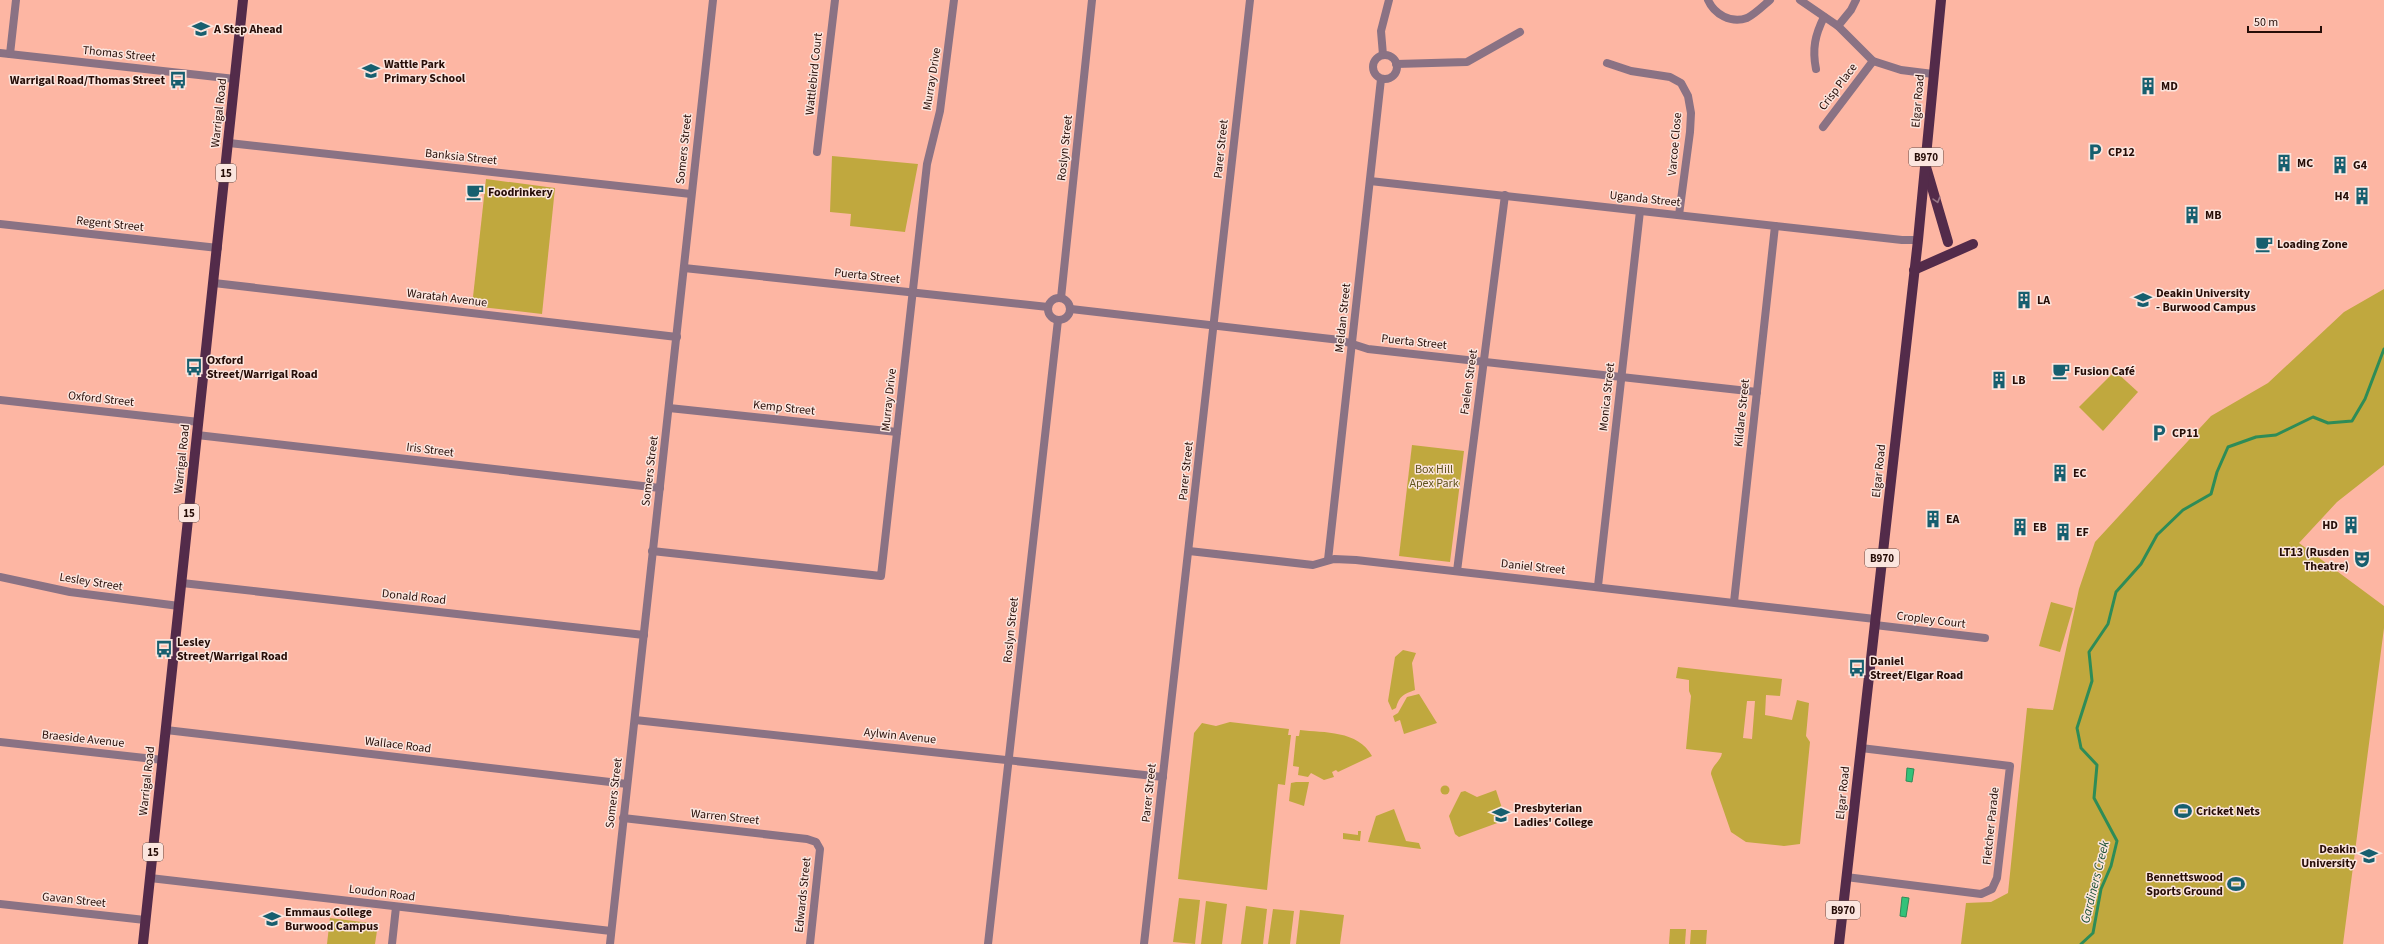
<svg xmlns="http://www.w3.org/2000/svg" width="2384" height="944" font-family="'Source Sans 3',sans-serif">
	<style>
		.green { fill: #c0a83e; fill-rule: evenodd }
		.water { fill: #32c279; stroke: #2e8c57 }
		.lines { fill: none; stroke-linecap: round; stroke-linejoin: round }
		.stream { stroke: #2e8c57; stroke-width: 3 }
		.minor { stroke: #8a7284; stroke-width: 8 }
		.primary { stroke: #532b4a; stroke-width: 10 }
		.oneway { stroke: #967585 }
		.labels { text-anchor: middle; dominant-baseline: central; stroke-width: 3; stroke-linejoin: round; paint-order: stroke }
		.shield { fill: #fbe5de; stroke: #664e48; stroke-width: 1 }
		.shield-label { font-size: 11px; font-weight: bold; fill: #260d07 }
		.poi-label { font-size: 12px; font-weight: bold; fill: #260d07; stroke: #fbe5de; text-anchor: start }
		.street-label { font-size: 12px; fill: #260d07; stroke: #fbe5de }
		.park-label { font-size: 12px; fill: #5f521a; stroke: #fbe5de }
		.water-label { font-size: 13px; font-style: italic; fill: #1d5235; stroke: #fbe5de }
	</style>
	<rect width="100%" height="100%" fill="#fdb6a3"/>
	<!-- green -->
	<g class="green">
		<path d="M832,156L918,164L905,232L850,226L851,214L830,212Z"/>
		<path d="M486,179L555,188L542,314L472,306Z"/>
		<path d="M2384,289V465L2337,502L2299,543L2384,606V628L2343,944H1961L1966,903L1991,902L2008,893L2027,708L2053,710L2079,589L2095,542L2211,416L2268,383L2344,312Z"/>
		<path d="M2115,371L2138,392L2103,431L2079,407Z"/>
		<path d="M1412,445L1464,451L1450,562L1399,556Z"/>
		<path d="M2051,602L2073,608L2060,652L2039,646Z"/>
		<path d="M1403,650L1416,653L1412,663L1415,690C1404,694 1399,696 1396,708L1392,710L1388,701L1395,657Z"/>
		<path d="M1678,667L1782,679L1780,696L1766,695L1765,715L1792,720L1797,700L1809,703L1806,736L1810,742L1800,844L1784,846L1746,842L1731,832L1711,774C1711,766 1721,761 1722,753L1686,749L1691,696L1689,691V680L1676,678ZM1747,701H1755L1752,739L1743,738Z"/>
		<path d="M1419,694L1437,723L1404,734L1400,720L1395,722L1393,716L1398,713L1407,697Z"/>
		<path d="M1230,722L1289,729L1288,735H1291L1285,785L1278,784L1267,890L1178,879L1194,733L1202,723L1216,726Z"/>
		<path d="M1300,730C1324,733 1358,730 1372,756L1338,772L1336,770L1332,772L1334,777L1324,780L1311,773L1308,777L1298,775L1299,767L1293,766L1296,736H1299Z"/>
		<path d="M1296,782H1309L1304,806L1289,801L1291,783Z"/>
		<circle cx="1445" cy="790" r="4.5"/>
		<path d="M1496,790L1504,814L1500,822L1459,837L1455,834L1449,816L1461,792L1465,791L1477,797Z"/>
		<path d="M1394,809L1406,841L1419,843L1421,849L1368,842L1376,816Z"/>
		<path d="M1358,831H1361L1360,841L1343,839V833L1358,835Z"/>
		<path d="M1179,898L1200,900L1195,944L1173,942Z"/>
		<path d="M1206,901L1227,904L1222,944H1201Z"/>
		<path d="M1246,906L1267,909L1263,944H1241Z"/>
		<path d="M1273,909L1294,911L1290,944H1268Z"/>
		<path d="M1300,910L1344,915L1340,944H1296Z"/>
		<path d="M330,918L378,924L375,944H327Z"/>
		<path d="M1670,929H1686L1685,944H1669Z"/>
		<path d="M1691,930H1707L1706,944H1690Z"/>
	</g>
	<!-- water -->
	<g class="water">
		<path d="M1907,768L1914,769L1912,782L1906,781Z"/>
		<path d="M1902,897L1909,898L1906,917L1900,916Z"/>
	</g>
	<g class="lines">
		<!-- stream -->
		<path class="stream" d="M2081,944L2093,933L2101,889L2111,866L2117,841L2094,798L2097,765L2081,748L2077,728L2092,681L2089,652L2108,624L2116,592L2141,564L2157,535L2183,510L2211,494L2217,472L2228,447L2256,437L2276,435L2313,417L2328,423L2352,421L2365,399L2384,349"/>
		<!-- minor -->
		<g class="minor">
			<path d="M1708,0C1714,14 1731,24 1747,18C1755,14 1763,6 1770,0"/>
			<path d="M1800,0L1838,26L1873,61L1901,70L1933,74"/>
			<path d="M1838,26L1851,10L1856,0"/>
			<path d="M0,53L235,79"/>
			<path d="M10,54L16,0"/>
			<path d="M1383,55L1381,31L1389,0"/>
			<circle cx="1385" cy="67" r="12"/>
			<path d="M1607,63L1631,71L1670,77L1681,83L1688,96L1691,113L1690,132L1679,215"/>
			<path d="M1396,64L1467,62L1520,32"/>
			<path d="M1816,69C1812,49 1815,35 1824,17"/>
			<path d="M1823,127L1873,61"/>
			<path d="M229,143L691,194"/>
			<path d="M817,152L835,0"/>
			<path d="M1370,181L1902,240H1918"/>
			<path d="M0,224L218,248"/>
			<path d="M684,268L1048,307"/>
			<path d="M214,283L677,337"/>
			<circle cx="1059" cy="309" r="11"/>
			<path d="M1061,298L1092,0"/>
			<path d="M1071,309L1340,340L1368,349L1757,392"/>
			<path d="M0,400L199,422"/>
			<path d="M669,408L897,432"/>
			<path d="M197,435L660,488"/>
			<path d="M652,551L881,576L927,164L940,111L954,0"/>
			<path d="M1189,551L1313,565L1334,559L1356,560L1875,619"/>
			<path d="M1328,560L1381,79"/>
			<path d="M1457,571L1505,195"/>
			<path d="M0,577L70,592L179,606"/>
			<path d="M182,583L644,635"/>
			<path d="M1598,586L1640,211"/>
			<path d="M1734,602L1775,226"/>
			<path d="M1875,625L1985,638"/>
			<path d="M635,720L1163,777"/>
			<path d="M166,730L627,784"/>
			<path d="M0,742L163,760"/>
			<path d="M623,818L807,839L816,842L820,849L810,944"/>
			<path d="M1846,877L1981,894L1992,889L1997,878L2010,766L1861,748"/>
			<path d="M150,878L611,931"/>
			<path d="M0,904L145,920"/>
			<path d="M392,944L396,907"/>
			<path d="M610,944L713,0"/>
			<path d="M988,944L1058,320"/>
			<path d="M1144,944L1250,0"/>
		</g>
		<!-- primary -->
		<g class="primary">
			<path d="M1926,167L1948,242"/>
			<path d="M1914,270L1973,244"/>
			<path d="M143,944L243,0"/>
			<path d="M1839,944L1918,240L1941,0"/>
		</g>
	</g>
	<!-- one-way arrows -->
	<defs><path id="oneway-chevron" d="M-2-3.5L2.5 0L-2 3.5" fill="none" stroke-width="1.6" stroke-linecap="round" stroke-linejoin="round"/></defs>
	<use class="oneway" href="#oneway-chevron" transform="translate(1937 200) rotate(74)"/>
	<!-- icons -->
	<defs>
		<g id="school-bare" transform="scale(1.38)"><path d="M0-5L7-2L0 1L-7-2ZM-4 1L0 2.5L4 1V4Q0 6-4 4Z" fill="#175f6f" stroke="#fbe5de" stroke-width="2.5" paint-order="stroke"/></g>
		<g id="bus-bare" transform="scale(1.38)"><path d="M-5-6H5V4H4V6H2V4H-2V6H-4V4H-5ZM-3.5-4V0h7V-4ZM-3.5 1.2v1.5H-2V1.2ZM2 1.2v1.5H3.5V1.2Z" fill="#175f6f" stroke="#fbe5de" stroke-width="2.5" paint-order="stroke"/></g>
		<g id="building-bare" transform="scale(1.38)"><path d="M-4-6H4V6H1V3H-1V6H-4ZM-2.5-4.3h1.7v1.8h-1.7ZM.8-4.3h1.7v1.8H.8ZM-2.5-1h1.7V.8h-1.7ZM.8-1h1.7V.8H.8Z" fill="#175f6f" stroke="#fbe5de" stroke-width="2.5" paint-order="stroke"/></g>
		<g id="parking-bare" transform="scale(1.38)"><path d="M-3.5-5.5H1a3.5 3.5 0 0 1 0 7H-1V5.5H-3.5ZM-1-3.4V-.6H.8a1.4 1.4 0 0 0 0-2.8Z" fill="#175f6f" stroke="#fbe5de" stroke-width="2.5" paint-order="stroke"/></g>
		<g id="cafe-bare" transform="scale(1.38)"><path d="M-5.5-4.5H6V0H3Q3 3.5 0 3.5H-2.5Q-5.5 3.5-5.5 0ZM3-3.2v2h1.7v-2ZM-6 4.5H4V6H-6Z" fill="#175f6f" stroke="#fbe5de" stroke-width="2.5" paint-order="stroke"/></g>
		<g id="university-bare" transform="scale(1.38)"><path d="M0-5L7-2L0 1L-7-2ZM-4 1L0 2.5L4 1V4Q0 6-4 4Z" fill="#175f6f" stroke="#fbe5de" stroke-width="2.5" paint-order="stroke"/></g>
		<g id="theatre-bare" transform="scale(1.38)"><path d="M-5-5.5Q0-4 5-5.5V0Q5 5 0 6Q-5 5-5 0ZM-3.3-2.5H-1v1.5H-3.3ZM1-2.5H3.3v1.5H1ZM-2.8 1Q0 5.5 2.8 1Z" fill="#175f6f" stroke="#fbe5de" stroke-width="2.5" paint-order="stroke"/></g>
		<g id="stadium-bare" transform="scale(1.38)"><path d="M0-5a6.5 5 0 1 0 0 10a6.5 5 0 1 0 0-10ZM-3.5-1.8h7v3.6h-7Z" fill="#175f6f" stroke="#fbe5de" stroke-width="2.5" paint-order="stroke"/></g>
	</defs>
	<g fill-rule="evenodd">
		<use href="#school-bare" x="201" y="29"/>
		<use href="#school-bare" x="371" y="71"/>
		<use href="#bus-bare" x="178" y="80"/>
		<use href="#building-bare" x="2148" y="86"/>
		<use href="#parking-bare" x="2095" y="152"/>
		<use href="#building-bare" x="2284" y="163"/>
		<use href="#building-bare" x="2340" y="165"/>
		<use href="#cafe-bare" x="475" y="192"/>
		<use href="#building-bare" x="2362" y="196"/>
		<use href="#building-bare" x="2192" y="215"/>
		<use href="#cafe-bare" x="2264" y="244"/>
		<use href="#building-bare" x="2024" y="300"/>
		<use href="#university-bare" x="2143" y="300"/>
		<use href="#bus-bare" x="194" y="367"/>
		<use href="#cafe-bare" x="2061" y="371"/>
		<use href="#building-bare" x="1999" y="380"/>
		<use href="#parking-bare" x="2159" y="433"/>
		<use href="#building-bare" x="2060" y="473"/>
		<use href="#building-bare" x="1933" y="519"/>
		<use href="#building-bare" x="2351" y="525"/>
		<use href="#building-bare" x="2020" y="527"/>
		<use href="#building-bare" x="2063" y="532"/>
		<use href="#theatre-bare" x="2362" y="559"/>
		<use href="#bus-bare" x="164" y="649"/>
		<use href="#bus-bare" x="1857" y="668"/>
		<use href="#stadium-bare" x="2183" y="811"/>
		<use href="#school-bare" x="1501" y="815"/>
		<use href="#university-bare" x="2369" y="856"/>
		<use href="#stadium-bare" x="2236" y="884"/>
		<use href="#school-bare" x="272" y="919"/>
	</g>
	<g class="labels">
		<!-- shield labels -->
		<g class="shield">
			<rect x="1909" y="148" width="34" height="18" rx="3"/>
			<rect x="216" y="164" width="20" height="18" rx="3"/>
			<rect x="179" y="504" width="20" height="18" rx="3"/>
			<rect x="1865" y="549" width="34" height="18" rx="3"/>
			<rect x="143" y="843" width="20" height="18" rx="3"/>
			<rect x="1826" y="901" width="34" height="18" rx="3"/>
		</g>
		<g class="shield-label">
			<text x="1926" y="157">B970</text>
			<text x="226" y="173">15</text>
			<text x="189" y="513">15</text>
			<text x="1882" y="558">B970</text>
			<text x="153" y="852">15</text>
			<text x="1843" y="910">B970</text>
		</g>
		<!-- poi labels -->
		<g class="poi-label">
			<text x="214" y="29">A Step Ahead</text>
			<text x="384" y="64">Wattle Park<tspan x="384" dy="14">Primary School</tspan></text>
			<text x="165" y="80" text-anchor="end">Warrigal Road/Thomas Street</text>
			<text x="2161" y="86">MD</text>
			<text x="2108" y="152">CP12</text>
			<text x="2297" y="163">MC</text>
			<text x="2353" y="165">G4</text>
			<text x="488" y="192">Foodrinkery</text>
			<text x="2349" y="196" text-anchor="end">H4</text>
			<text x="2205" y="215">MB</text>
			<text x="2277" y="244">Loading Zone</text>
			<text x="2156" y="293">Deakin University<tspan x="2156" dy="14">- Burwood Campus</tspan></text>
			<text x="2037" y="300">LA</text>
			<text x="207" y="360">Oxford<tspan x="207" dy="14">Street/Warrigal Road</tspan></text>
			<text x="2074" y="371">Fusion Café</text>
			<text x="2012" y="380">LB</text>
			<text x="2172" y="433">CP11</text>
			<text x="2073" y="473">EC</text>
			<text x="1946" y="519">EA</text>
			<text x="2338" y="525" text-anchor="end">HD</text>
			<text x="2033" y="527">EB</text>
			<text x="2076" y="532">EF</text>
			<text x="2349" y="552" text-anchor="end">LT13 (Rusden<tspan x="2349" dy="14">Theatre)</tspan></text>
			<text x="177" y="642">Lesley<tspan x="177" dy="14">Street/Warrigal Road</tspan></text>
			<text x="1870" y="661">Daniel<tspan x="1870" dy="14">Street/Elgar Road</tspan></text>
			<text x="1514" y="808">Presbyterian<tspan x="1514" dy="14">Ladies' College</tspan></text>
			<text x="2196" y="811">Cricket Nets</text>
			<text x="2356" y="849" text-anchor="end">Deakin<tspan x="2356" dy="14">University</tspan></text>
			<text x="2223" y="877" text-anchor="end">Bennettswood<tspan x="2223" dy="14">Sports Ground</tspan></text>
			<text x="285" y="912">Emmaus College<tspan x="285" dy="14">Burwood Campus</tspan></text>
		</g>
		<!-- street labels -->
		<g class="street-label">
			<text transform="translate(119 54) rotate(6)">Thomas Street</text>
			<text transform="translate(814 74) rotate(-84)">Wattlebird Court</text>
			<text transform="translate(932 79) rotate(-81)">Murray Drive</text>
			<text transform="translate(1838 87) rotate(-53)">Crisp Place</text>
			<text transform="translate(1918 101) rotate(-85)">Elgar Road</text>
			<text transform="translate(219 113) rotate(-84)">Warrigal Road</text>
			<text transform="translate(1675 144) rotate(-85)">Varcoe Close</text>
			<text transform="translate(1065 148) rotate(-84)">Roslyn Street</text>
			<text transform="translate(684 149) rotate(-84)">Somers Street</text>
			<text transform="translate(1221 149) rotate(-84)">Parer Street</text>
			<text transform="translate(461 157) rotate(6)">Banksia Street</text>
			<text transform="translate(1645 199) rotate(6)">Uganda Street</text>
			<text transform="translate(110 224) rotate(6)">Regent Street</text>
			<text transform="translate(867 276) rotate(6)">Puerta Street</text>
			<text transform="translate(447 298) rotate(7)">Waratah Avenue</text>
			<text transform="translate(1343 318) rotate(-84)">Meldan Street</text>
			<text transform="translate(1414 342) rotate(6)">Puerta Street</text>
			<text transform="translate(1469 382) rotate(-82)">Faelen Street</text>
			<text transform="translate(1607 397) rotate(-84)">Monica Street</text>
			<text transform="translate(101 399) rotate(6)">Oxford Street</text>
			<text transform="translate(889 400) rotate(-84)">Murray Drive</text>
			<text transform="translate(784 408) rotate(6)">Kemp Street</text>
			<text transform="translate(1742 413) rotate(-84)">Kildare Street</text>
			<text transform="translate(430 450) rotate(7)">Iris Street</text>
			<text transform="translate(182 459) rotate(-84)">Warrigal Road</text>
			<text transform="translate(650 471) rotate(-83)">Somers Street</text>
			<text transform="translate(1186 471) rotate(-84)">Parer Street</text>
			<text transform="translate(1879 471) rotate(-84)">Elgar Road</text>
			<text transform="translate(1533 567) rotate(6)">Daniel Street</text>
			<text transform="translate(91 582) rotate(9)">Lesley Street</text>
			<text transform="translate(414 597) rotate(6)">Donald Road</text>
			<text transform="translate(1931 620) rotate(7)">Cropley Court</text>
			<text transform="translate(1011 630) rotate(-84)">Roslyn Street</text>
			<text transform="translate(900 736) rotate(6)">Aylwin Avenue</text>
			<text transform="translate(83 739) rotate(6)">Braeside Avenue</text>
			<text transform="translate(398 745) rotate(7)">Wallace Road</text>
			<text transform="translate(147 781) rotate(-84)">Warrigal Road</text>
			<text transform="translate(614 793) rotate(-83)">Somers Street</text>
			<text transform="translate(1149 793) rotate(-84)">Parer Street</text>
			<text transform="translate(1843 793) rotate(-84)">Elgar Road</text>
			<text transform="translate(725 817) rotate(6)">Warren Street</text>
			<text transform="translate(1991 826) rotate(-84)">Fletcher Parade</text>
			<text transform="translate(382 893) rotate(7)">Loudon Road</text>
			<text transform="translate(803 895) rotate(-84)">Edwards Street</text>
			<text transform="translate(74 900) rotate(6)">Gavan Street</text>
		</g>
		<!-- park labels -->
		<g class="park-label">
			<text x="1434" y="469">Box Hill<tspan x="1434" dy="14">Apex Park</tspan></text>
		</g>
		<!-- water labels -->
		<g class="water-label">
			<text transform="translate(2095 882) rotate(-76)">Gardiners Creek</text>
		</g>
	</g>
	<!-- scale -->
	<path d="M2248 26v6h73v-6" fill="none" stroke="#260d07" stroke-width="2"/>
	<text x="2254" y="26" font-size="12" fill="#260d07" stroke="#fbe5de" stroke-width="3" paint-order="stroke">50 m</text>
</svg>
